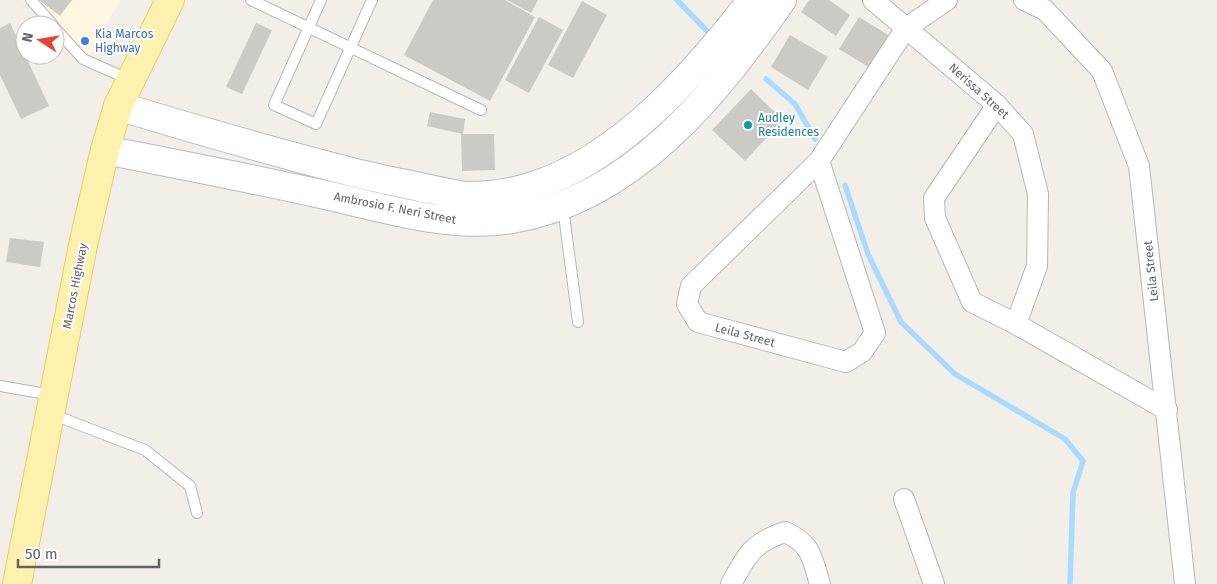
<svg xmlns="http://www.w3.org/2000/svg" width="1217" height="584" font-family="'Fira Sans',sans-serif">
	<style>
		.commercial { fill: #fef7e0 }
		.lines { fill: none; stroke-linecap: round; stroke-linejoin: round }
		.stream { stroke: #aadaff; stroke-width: 5.5 }
		.building { fill: #cccac5 }
		.lane-casing { stroke: #b5b8bc; stroke-width: 12 }
		.street-casing { stroke: #b5b8bc; stroke-width: 22 }
		.secondary-casing { stroke: #b6babf; stroke-width: 30 }
		.primary-casing { stroke: #f2c960; stroke-width: 30 }
		.lane { stroke: #fff; stroke-width: 10 }
		.street { stroke: #fff; stroke-width: 20 }
		.secondary { stroke: #fff; stroke-width: 28 }
		.primary { stroke: #fff2af; stroke-width: 28 }
		.shop-dot { fill: #3f7fe0; stroke: #fff; stroke-width: 2 }
		.culture-dot { fill: #0f9aa8; stroke: #fff; stroke-width: 2 }
		.labels { text-anchor: middle; dominant-baseline: central; stroke-width: 4; stroke-linejoin: round; paint-order: stroke }
		.shop-label { font-size: 12px; fill: #366cbe; stroke: #fff; text-anchor: start }
		.street-label { font-size: 12px; fill: #5f6368; stroke: #fff }
		.culture-label { font-size: 12px; fill: #0d838f; stroke: #fff; text-anchor: start }
	</style>
	<rect width="100%" height="100%" fill="#f1efe8"/>
	<!-- commercial -->
	<path class="commercial" d="M22,0H120L90,55Z"/>
	<g class="lines">
		<!-- stream -->
		<g class="stream">
			<path d="M677,0L706,30"/>
			<path d="M766,79L795,104L815,139"/>
			<path d="M845,185L868,254L901,322L955,374L1065,439L1083,461L1073,493L1070,584"/>
		</g>
	</g>
	<!-- building -->
	<g class="building">
		<path d="M39,0H72L60,16Z"/>
		<path d="M433,0H505L535,17L490,101L404,55Z"/>
		<path d="M507,0H538L531,13Z"/>
		<path d="M809,0H829L850,15L836,36L801,12Z"/>
		<path d="M582,1L607,15L573,78L548,65Z"/>
		<path d="M539,17L563,30L529,93L505,80Z"/>
		<path d="M859,17L893,38L873,70L839,49Z"/>
		<path d="M10,23L49,106L21,119L0,75V28Z"/>
		<path d="M256,23L272,30L242,94L226,87Z"/>
		<path d="M790,35L828,57L808,90L771,67Z"/>
		<path d="M751,89L783,120L745,161L712,130Z"/>
		<path d="M430,112L465,119L463,134L427,126Z"/>
		<path d="M461,134H494L495,170L462,171Z"/>
		<path d="M10,238L44,242L40,267L6,262Z"/>
	</g>
	<g class="lines">
		<!-- lane casing -->
		<g class="lane-casing">
			<g id="lane">
				<path d="M31,0L53,25"/>
				<path d="M251,0L481,110"/>
				<path d="M321,0L274,105L316,124L372,0"/>
				<path d="M55,28L83,59L130,80"/>
				<path d="M563,207L578,322"/>
				<path d="M0,386L52,395"/>
				<path d="M51,414L145,450L190,486L197,513"/>
			</g>
		</g>
		<!-- street casing -->
		<g class="street-casing">
			<g id="street">
				<path d="M873,0L997,105L1023,134L1038,194L1037,266L1016,324"/>
				<path d="M1024,0L1045,10L1102,71L1139,166L1185,584"/>
				<path d="M997,105L934,198L935,218L972,302L1016,324L1167,410"/>
				<path d="M819,161L875,333L862,352L846,362L698,322L687,304L691,286Z"/>
				<path d="M819,161L906,28L947,0"/>
				<path d="M904,499L934,584"/>
				<path d="M731,584C746,556 753,542 785,532C812,544 812,558 820,584"/>
			</g>
		</g>
		<!-- secondary casing -->
		<g class="secondary-casing">
			<g id="secondary">
				<path d="M118,106C194,129 270,151 348,171C374,178 402,183 429,189C441,191 454,195 466,196C488,196 512,193 533,186C622,158 697,71 752,0"/>
				<path d="M105,150C177,164 249,178 321,194C381,207 451,230 512,219C633,199 716,94 782,0"/>
			</g>
		</g>
		<!-- primary casing -->
		<g class="primary-casing">
			<path id="primary" d="M17,584L83,245L105,150L118,106L170,0"/>
		</g>
		<!-- lane -->
		<use href="#lane" class="lane"/>
		<!-- street -->
		<use href="#street" class="street"/>
		<!-- secondary -->
		<use href="#secondary" class="secondary"/>
		<!-- primary -->
		<use href="#primary" class="primary"/>
	</g>
	<!-- markers -->
	<circle class="shop-dot" cx="85" cy="41" r="5"/>
	<circle class="culture-dot" cx="748" cy="125" r="5"/>
	<g class="labels">
		<!-- shop labels -->
		<g class="shop-label">
			<text x="95" y="34">Kia Marcos<tspan x="95" dy="14">Highway</tspan></text>
		</g>
		<!-- street labels -->
		<g class="street-label">
			<text transform="translate(979 91) rotate(42)">Nerissa Street</text>
			<text transform="translate(395 208) rotate(11)">Ambrosio F. Neri Street</text>
			<text transform="translate(1151 271) rotate(-96)">Leila Street</text>
			<text transform="translate(75 286) rotate(-79)">Marcos Highway</text>
			<text transform="translate(745 335) rotate(15)">Leila Street</text>
		</g>
		<!-- culture labels -->
		<g class="culture-label">
			<text x="758" y="118">Audley<tspan x="758" dy="14">Residences</tspan></text>
		</g>
	</g>
	<!-- north arrow -->
	<g transform="translate(40 40) rotate(282)"><circle r="24" fill="#ffffff" stroke="#bfc1c3"/>
	<path d="M0-4L9 19L0 12L-9 19Z" fill="#ea4335"/>
	<text y="-8" font-size="14" font-weight="bold" text-anchor="middle" fill="#5f6368">N</text>
	</g>
	<!-- scale -->
	<path d="M18 559v8h141v-8" fill="none" stroke="#5f6368" stroke-width="2.5"/>
	<text x="25" y="559" font-size="15" fill="#5f6368" stroke="#ffffff" stroke-width="4" paint-order="stroke">50 m</text>
</svg>
